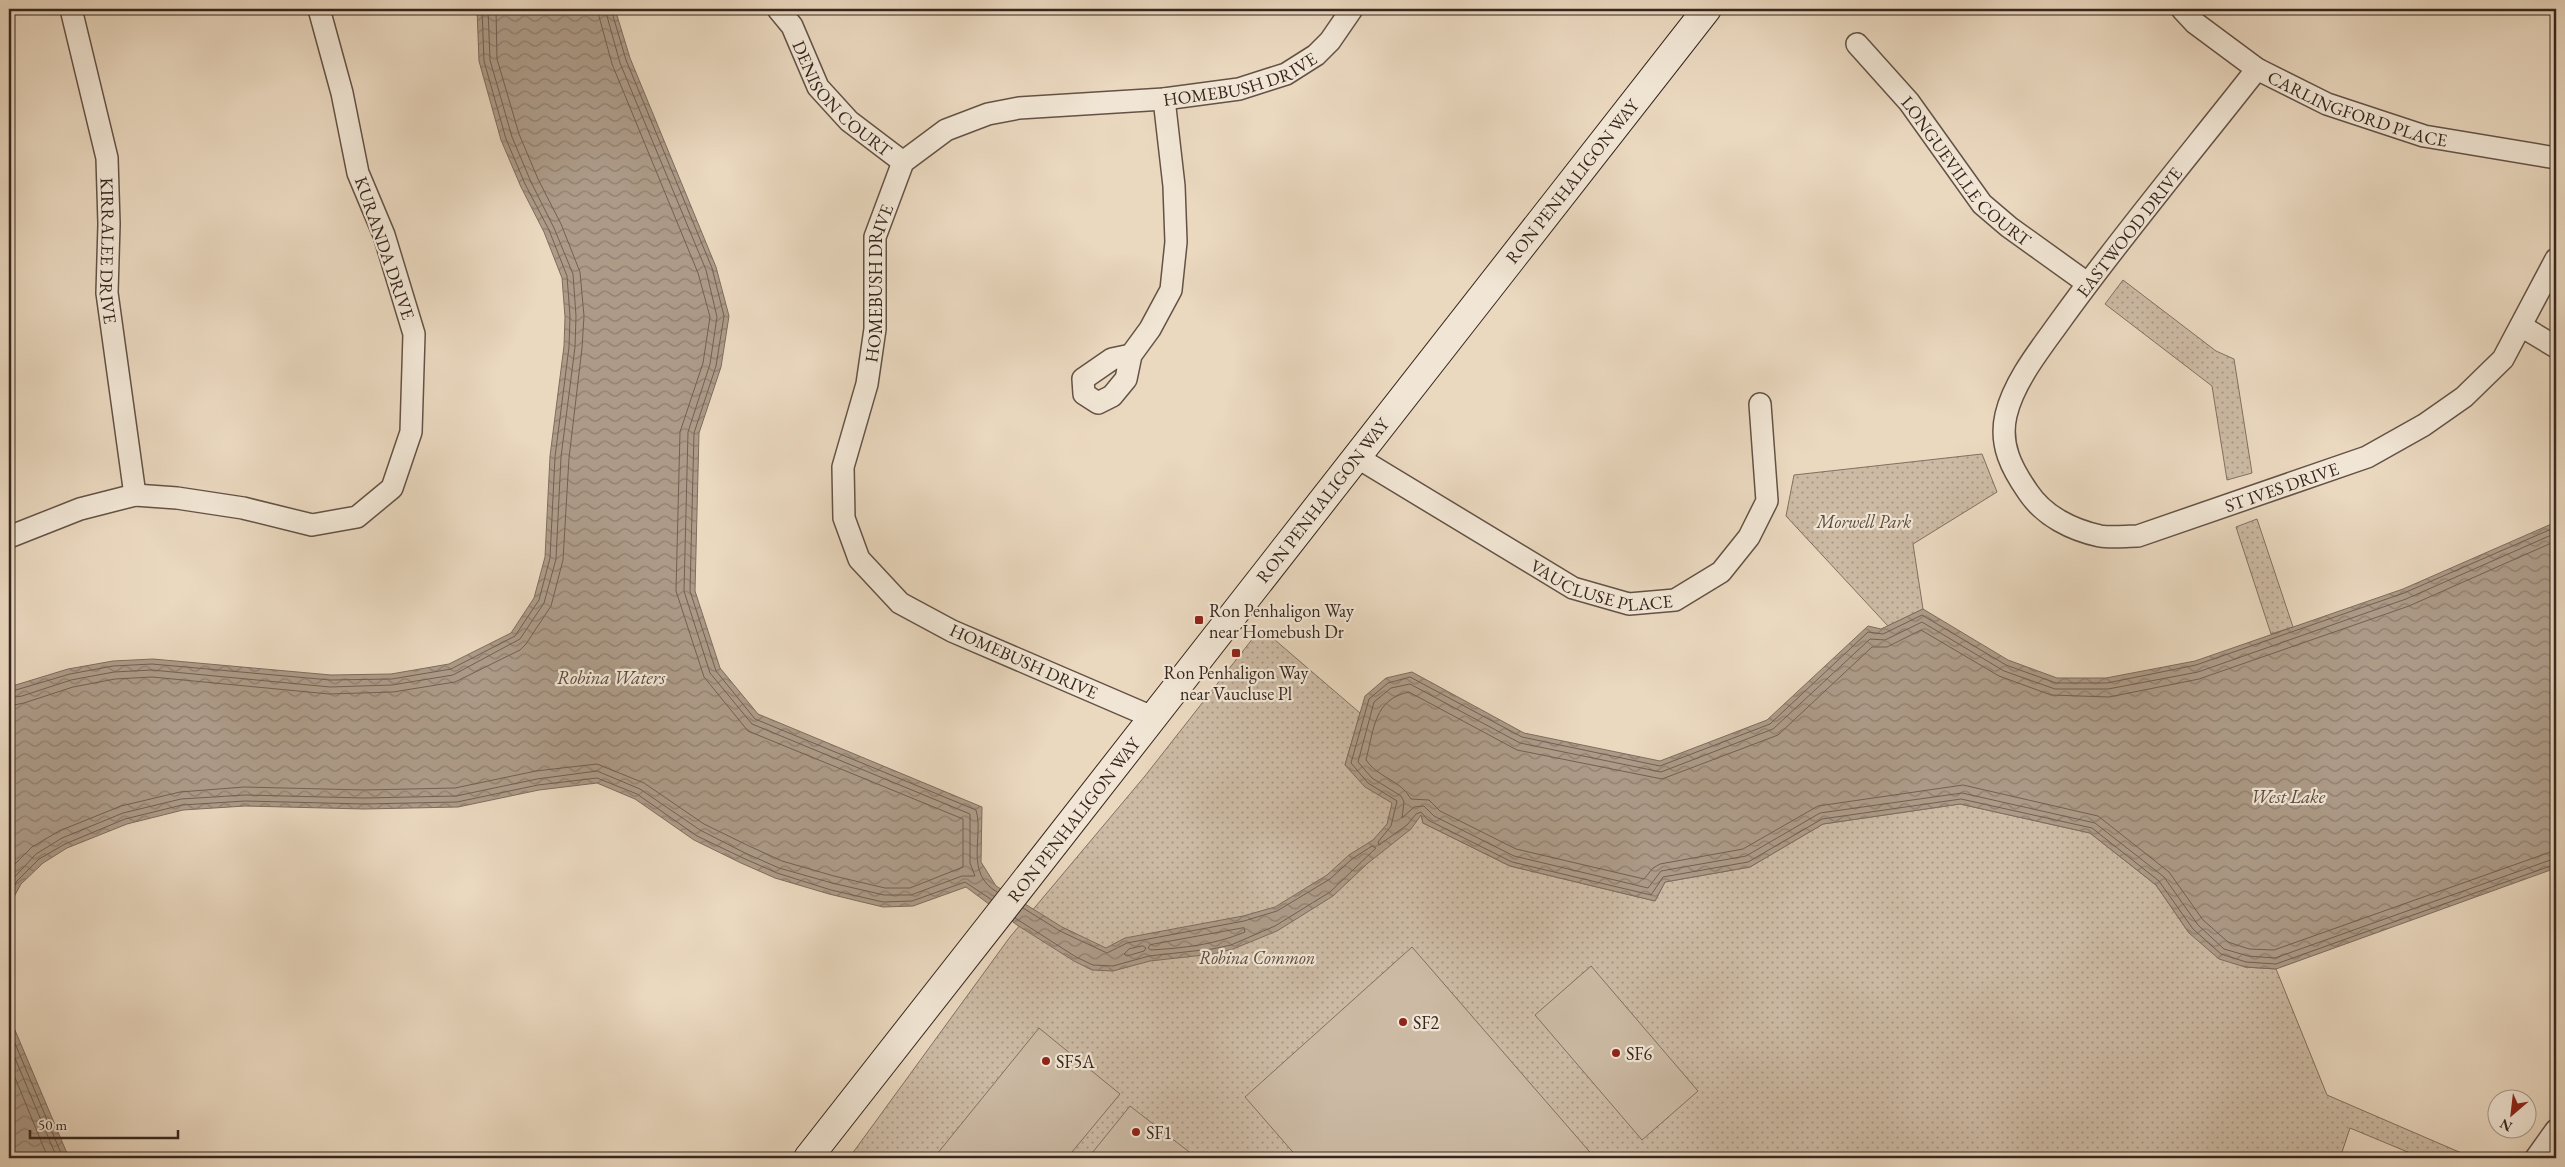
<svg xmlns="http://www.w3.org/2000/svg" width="2565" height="1167" font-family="'EB Garamond',serif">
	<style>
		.green { fill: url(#green-dots); stroke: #827061 }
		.pitch { fill: #ccbaa4; stroke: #827061 }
		.water { fill: url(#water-waves); stroke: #7e6c5e }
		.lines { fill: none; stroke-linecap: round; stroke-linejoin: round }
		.shore { stroke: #726053; stroke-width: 1 }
		.street-casing { stroke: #645246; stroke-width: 24 }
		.secondary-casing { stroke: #37261e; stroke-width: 30 }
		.street { stroke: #f1e6d5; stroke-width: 21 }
		.secondary { stroke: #f1e6d5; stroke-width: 28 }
		.poi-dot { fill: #8f2418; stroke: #f1e6d5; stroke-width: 2 }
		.labels { text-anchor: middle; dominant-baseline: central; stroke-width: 4.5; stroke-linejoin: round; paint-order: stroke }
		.street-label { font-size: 18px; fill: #37261e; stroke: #f1e6d5 }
		.park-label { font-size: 18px; font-style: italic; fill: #5c4b40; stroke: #f1e6d5 }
		.poi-label { font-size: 18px; fill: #37261e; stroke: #f1e6d5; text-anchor: start }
		.water-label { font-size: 19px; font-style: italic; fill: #5a493e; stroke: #f1e6d5 }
	</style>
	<defs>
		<pattern id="green-dots" width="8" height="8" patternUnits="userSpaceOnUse" patternTransform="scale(1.25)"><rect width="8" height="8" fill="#ccbaa4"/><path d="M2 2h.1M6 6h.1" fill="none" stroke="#a69785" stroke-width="1.8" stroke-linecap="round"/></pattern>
		<pattern id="water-waves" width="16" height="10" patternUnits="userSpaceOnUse" patternTransform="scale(1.25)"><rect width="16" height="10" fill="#ad9b88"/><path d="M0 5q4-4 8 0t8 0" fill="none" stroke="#8e7e6f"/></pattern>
	</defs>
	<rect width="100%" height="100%" fill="#ead8bf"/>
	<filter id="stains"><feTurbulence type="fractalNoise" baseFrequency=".004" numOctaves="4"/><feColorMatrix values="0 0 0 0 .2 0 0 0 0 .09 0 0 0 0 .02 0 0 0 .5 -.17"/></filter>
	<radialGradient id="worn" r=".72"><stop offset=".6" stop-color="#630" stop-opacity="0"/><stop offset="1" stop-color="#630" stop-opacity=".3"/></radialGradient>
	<!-- green -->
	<g class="green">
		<path d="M2123,280L2216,351L2234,359L2252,473L2227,480L2212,386L2105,304Z"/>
		<path d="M1982,454L1997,492L1913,544L1923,609L1888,626L1786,516L1794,475Z"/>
		<path d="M2257,519L2293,627L2271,634L2236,527Z"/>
		<path d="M1261,628L1360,713L1345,765L1421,815L1423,823L1510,866L1655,901L1665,882L1750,867L1823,824L1960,804L2090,833L2156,885L2189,933L2245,967L2276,969L2327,1095L2473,1158H2422L2350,1128L2340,1158H2041L2002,1155L1955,1158H849L1010,937L1145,776Z"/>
	</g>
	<!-- pitch -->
	<g class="pitch">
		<path d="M1412,947L1595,1158H1298L1245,1097Z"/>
		<path d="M1591,966L1698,1091L1642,1140L1535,1015Z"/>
		<path d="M1039,1028L1120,1094L1067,1158H942L937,1154Z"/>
		<path d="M1130,1106L1197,1158H1088Z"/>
	</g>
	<!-- water -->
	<g class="water">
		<path d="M477,9H615L630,58L716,267L729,316L721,367L699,433L695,591L720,668L758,714L982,807L981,862L996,886L1062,927L1106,948L1125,938L1243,916L1275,907L1327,875L1349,855L1373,840L1387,824L1392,803L1365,787L1345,765L1365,696L1386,678L1412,672L1524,733L1660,761L1767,720L1868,626L1881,629L1923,609L2008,660L2057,678H2106L2195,661L2403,589L2556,522V868L2276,969L2245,967L2219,959L2189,933L2156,885L2090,833L1960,804L1823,824L1750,867L1665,882L1655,901L1510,866L1423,823L1421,815L1411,829L1368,863L1333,896L1277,931L1233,949L1213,954L1150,961L1113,971L1092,970L1074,961L1017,925L966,887L913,906L883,907L829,894L775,878L741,863L694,840L635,799L597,783L539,790L458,807L364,809L245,806L183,810L127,824L67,848L43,863L21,884L9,906V687L68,669L113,661L153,659L331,675L391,674L449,664L511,633L534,598L545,557L550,456L564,346L565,317L562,278L544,232L521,187L501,140L479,61Z"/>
		<path d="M9,1016L69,1158H9Z"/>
	</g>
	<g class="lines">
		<!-- shore -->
		<g class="shore">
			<path d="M611,9L626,60L712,268L724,316L716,366L694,433L690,591L716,671L755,719L976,810C984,837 964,873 997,892"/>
			<path d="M2556,527L2404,593L2196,665L2107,683H2056L2006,665L1922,615L1883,634L1868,632L1770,724L1660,766L1522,737L1410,677L1388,683L1369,699L1351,763L1368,783L1397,801L1391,826L1378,842L1379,845L1407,825L1416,814L1421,812L1428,820L1512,862L1651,895L1663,877L1748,862L1822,819L1961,799L2092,828L2159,881L2193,929L2221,954L2246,962L2276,964L2556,864"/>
			<path d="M2556,533L2406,599L2198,672L2108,689H2055L2004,671L1922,622L1885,640L1870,639L1773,729L1661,772L1520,743L1410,684L1391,688L1374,702L1358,762L1372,778L1401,796L1404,802L1402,818L1414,807L1424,806L1434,816L1514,856L1648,888L1661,871L1746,856L1820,813L1962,793L2095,823L2164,877L2198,925L2224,949L2248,956L2275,958L2556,858"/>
			<path d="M2556,541L2409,606L2199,679L2109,697L2051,695L1999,676L1921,630L1887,647H1872L1778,735L1662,779L1517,750L1409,692C1374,699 1374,729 1366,760C1378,778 1401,780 1411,799L1429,800L1440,811L1516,849L1644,879L1653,868L1660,864L1743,849L1818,806L1963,785L2098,816L2169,872L2203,920L2228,942L2249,949L2274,950L2556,850"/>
			<path d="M9,692L70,674L113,666L152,664L330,680L392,679L451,669L515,636L539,600L550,558L555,457L569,347L570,316L567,276L549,230L525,184L506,139L484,61L482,9"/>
			<path d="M9,698L22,696L71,680L114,672L152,670L330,687L392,685L453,675L520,639L544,603L556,559L561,457L575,347L576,316L573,274L554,228L531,182L512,137L490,60L488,9"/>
			<path d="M9,706L24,703L73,687L115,679L152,677L329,694L393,692L455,682L520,650L526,644L551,606L563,560L569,458L582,348L584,316L580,272L561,224L538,179L519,134L497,59L496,9"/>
			<path d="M9,870L32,847L59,831L121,806L180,792L244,787L364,790L455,788L536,771L597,764L644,783L704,824L749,846L782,861L834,876L885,888H910L963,867V819L748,731L704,677L676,591L680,432L703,363L710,317L698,273L612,64L597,9"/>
			<path d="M9,883L36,854L62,838L123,813L181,799L245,795L364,798L456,796L537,779L597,771L640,789L700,830L745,853L779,868L832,883L884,895H911L962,876H975L970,863V814L752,724L710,673L684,591L688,432L710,364L717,317L706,270L620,63L605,9"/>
			<path d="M9,896L17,881L39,859L65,844L125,819L182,805L245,801L364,804L457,802L538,785L597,778L637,794L697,836L743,858L777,873L831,890L883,902L912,901L965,882L992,900"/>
			<path d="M1015,918L1076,957L1093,965L1113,966L1149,956L1212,949L1231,945L1275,926L1330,892L1376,848L1372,846L1352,859L1330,879L1277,911L1244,921L1127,943L1107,953L1060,931L1023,908"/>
			<path d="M1244,928L1245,932C1214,945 1183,948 1151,950L1148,948L1150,945Z"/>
			<path d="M1143,946L1146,948L1144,951L1127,956L1124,954L1129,949Z"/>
			<path d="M9,1029L63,1158"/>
			<path d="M9,1044L57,1158"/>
			<path d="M9,1063L48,1158"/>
		</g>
		<!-- street casing -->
		<g class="street-casing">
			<g id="street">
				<path id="s1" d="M71,9L107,158L109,224L107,293L135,495"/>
				<path id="s2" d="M778,9L792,26L818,87L849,121L903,162"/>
				<path id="s3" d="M2182,9L2195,23L2257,69L2327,104L2424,136L2556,158"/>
				<path id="s4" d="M1857,44L1909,102L1982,204L2009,227L2087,283"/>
				<path id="s5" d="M2257,69C2191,153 2123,234 2061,320C2041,348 2014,381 2006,415C1999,445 2012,469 2028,492C2044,516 2072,530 2100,536C2112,538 2126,536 2138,536L2367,457L2424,425L2464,397L2503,359L2556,259"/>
				<path d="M2521,326L2556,347"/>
				<path d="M1131,355L1112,359L1083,379L1084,394L1098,403L1112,396L1126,379L1131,355L1150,329L1171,290L1176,242L1174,186L1164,99"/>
				<path id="s6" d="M1355,456L1573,588L1629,604L1675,600L1721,572L1749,537L1767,501L1760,404"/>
				<path d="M9,537L80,509L135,495L177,498L243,508L312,525L357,517L392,488L411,432L414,334L384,235L358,173L342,93L319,9"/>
				<path id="s7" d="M1152,717L952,631L900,603L859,559L844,518L843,467L867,384L875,329V237L903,162L946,130L988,114L1019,108L1164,99L1239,89L1267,80L1286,74L1316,55L1330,41L1352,9"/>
				<path d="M2536,1158L2556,1130"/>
			</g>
		</g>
		<!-- secondary casing -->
		<g class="secondary-casing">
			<g id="secondary">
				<path id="s8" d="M808,1158C1109,776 1405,390 1707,9"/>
			</g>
		</g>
		<!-- street -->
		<use href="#street" class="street"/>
		<!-- secondary -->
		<use href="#secondary" class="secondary"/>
	</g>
	<!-- markers -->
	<g class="poi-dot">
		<rect x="1194" y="615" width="10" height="10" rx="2.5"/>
		<rect x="1231" y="648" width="10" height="10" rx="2.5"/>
		<circle cx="1403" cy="1022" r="5"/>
		<circle cx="1616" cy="1053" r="5"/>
		<circle cx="1046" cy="1061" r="5"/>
		<circle cx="1136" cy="1132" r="5"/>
	</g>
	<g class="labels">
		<!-- street labels -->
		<g class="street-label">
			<text stroke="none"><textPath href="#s7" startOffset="1100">HOMEBUSH DRIVE</textPath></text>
			<text stroke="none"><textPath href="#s2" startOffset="112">DENISON COURT</textPath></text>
			<text stroke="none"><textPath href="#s3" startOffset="205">CARLINGFORD PLACE</textPath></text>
			<text stroke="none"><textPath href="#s4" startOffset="168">LONGUEVILLE COURT</textPath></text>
			<text stroke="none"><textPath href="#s8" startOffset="1240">RON PENHALIGON WAY</textPath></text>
			<text transform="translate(2129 232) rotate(-52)">EASTWOOD DRIVE</text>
			<text transform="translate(385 248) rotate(71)">KURANDA DRIVE</text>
			<text stroke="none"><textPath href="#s1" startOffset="246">KIRRALEE DRIVE</textPath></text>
			<text stroke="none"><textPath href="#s7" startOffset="620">HOMEBUSH DRIVE</textPath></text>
			<text stroke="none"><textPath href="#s5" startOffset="788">ST IVES DRIVE</textPath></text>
			<text stroke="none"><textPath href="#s8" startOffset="835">RON PENHALIGON WAY</textPath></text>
			<text stroke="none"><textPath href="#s6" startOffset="282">VAUCLUSE PLACE</textPath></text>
			<text transform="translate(1024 661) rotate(24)">HOMEBUSH DRIVE</text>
			<text stroke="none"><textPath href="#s8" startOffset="430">RON PENHALIGON WAY</textPath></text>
		</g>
		<!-- park labels -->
		<g class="park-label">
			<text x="1864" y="521">Morwell Park</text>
			<text x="1257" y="957">Robina Common</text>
		</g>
		<!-- poi labels -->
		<g class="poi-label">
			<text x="1209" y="610">Ron Penhaligon Way<tspan x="1209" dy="21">near Homebush Dr</tspan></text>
			<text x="1236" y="672" text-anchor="middle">Ron Penhaligon Way<tspan x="1236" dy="21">near Vaucluse Pl</tspan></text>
			<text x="1413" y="1022">SF2</text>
			<text x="1626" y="1053">SF6</text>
			<text x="1056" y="1061">SF5A</text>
			<text x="1146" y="1132">SF1</text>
		</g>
		<!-- water labels -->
		<g class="water-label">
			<text x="611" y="677">Robina Waters</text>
			<text x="2288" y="796">West Lake</text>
		</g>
	</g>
	<!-- margin -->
	<rect width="2565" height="1167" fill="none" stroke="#ead8bf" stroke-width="30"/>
	<rect x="10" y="10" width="2545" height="1147" fill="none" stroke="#37261e" stroke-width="2.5"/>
	<rect x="15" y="15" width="2535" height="1137" fill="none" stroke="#37261e"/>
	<!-- north arrow -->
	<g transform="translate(2512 1114) rotate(208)"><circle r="24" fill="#f1e6d5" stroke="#a7998c"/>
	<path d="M0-4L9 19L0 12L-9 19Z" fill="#8f2418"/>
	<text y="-8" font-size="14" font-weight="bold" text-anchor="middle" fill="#37261e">N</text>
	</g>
	<!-- scale -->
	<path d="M30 1130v8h148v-8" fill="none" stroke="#37261e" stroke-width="2.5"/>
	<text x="38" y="1130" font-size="15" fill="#37261e" stroke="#f1e6d5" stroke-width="4" paint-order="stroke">50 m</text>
	<rect width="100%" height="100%" filter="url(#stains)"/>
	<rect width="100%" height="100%" fill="url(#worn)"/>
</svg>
